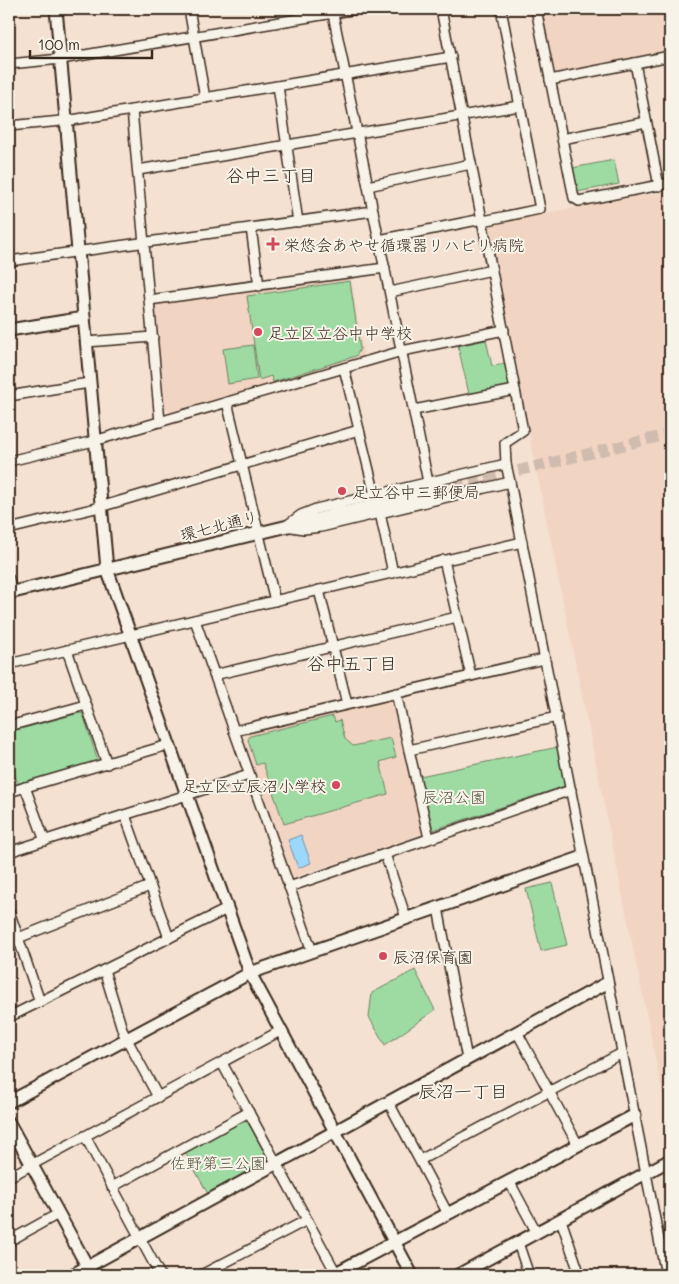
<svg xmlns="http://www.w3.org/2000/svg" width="679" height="1284" font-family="Mali,'Klee One',sans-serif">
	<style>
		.built { fill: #f2d4c3 }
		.green { fill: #9edba3; stroke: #6c8260 }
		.water { fill: #9bd8fc; stroke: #7592a3 }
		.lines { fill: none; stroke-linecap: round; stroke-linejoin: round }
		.tertiary-tunnel { stroke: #cfbcae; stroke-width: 11; stroke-dasharray: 11 5.5; stroke-linecap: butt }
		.minor-casing { stroke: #3b2a1e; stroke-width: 12 }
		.tertiary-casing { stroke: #3b2a1e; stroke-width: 15 }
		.minor { stroke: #f7f3e8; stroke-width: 9 }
		.tertiary { stroke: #f7f3e8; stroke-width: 11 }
		.poi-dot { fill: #d1495b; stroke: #f7f3e8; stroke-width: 2 }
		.labels { text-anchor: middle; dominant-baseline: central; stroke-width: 4; stroke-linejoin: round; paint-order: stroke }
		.poi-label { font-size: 16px; fill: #3b2a1e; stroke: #f7f3e8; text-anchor: start }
		.street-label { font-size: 16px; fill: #3b2a1e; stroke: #f7f3e8 }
		.park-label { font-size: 16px; fill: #54563f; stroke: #f7f3e8 }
		.neighbourhood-label { font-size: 18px; fill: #3b2a1e; stroke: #f7f3e8 }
	</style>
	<rect width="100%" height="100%" fill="#f4e1d2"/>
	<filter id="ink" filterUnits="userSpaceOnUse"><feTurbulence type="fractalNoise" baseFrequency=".02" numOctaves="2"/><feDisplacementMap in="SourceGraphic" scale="10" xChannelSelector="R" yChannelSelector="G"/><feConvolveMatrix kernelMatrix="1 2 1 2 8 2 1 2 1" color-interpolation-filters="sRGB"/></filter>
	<g filter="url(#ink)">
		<!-- built -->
		<g class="built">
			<path d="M541,9H666L670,17V51L557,73L554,71Z"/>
			<path d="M670,191V1130L487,226L488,223Z"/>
			<path d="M351,278L364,357L172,413L165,409L154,307L157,304Z"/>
			<path d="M392,700L422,830L420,835L295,877L291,875L244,740L248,733Z"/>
		</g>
		<!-- green -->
		<g class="green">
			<path d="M614,160L619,184L577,192L572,168Z"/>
			<path d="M350,281L360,349L356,356L273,382L271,376L259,380L247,296Z"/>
			<path d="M486,340L492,366L505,364L509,384L508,387L469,394L458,346Z"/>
			<path d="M253,345L257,379L228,384L223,349Z"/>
			<path d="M80,713L83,714L98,762L18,785L9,755V732Z"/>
			<path d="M333,716L335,722L340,720L345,739L353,746L391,738L396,757L380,762L388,794L284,824L263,763L256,765L248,740L250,736Z"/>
			<path d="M558,747L565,786L433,830L420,776Z"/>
			<path d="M552,883L567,945L541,951L526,889Z"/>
			<path d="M415,970L435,1010L385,1045L369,1017L372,993Z"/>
			<path d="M246,1119L269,1160L208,1194L185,1152Z"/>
		</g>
		<!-- water -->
		<path class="water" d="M301,835L311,863L298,868L288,840Z"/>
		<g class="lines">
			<!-- tertiary-tunnel -->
			<path class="tertiary-tunnel" d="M438,490L670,434"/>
			<!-- minor casing -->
			<g class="minor-casing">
				<g id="minor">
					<path d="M189,9L205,98"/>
					<path d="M332,9L428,482"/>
					<path d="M441,9L523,431L505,443L506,464"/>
					<path d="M536,9L574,198L579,201L670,183"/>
					<path d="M635,63L659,186"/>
					<path d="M9,64L61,59L357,9"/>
					<path d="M550,80L670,56"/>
					<path d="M278,86L298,222"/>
					<path d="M132,110L160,422"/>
					<path d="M9,126L72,120L451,57"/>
					<path d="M562,139L646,122"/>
					<path d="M138,170L519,106"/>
					<path d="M368,186L471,164"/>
					<path d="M483,221L540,209L501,9"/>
					<path d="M251,228L259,286"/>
					<path d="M379,240L482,219"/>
					<path d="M9,261L373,211"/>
					<path d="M390,292L492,270"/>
					<path d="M149,300L385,268"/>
					<path d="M86,342L153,337"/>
					<path d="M344,368L375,495"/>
					<path d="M9,396L89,383"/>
					<path d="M227,402L275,601"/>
					<path d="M414,410L515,390"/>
					<path d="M9,461L94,441L402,351L504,330"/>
					<path d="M506,464L510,482L321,527L304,529L286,526L301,515L316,509Z"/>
					<path d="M510,482L666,1275"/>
					<path d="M380,513L393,573"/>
					<path d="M9,529L100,507L359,430"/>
					<path d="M444,560L471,676"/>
					<path d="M9,579L11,592"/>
					<path d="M319,590L347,704"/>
					<path d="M195,620L312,951"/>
					<path d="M67,650L107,764"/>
					<path d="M9,664L522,542"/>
					<path d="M214,675L457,617"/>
					<path d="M396,693L429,838"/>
					<path d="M9,726L86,705"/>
					<path d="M234,731L544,659"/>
					<path d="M409,750L557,717"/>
					<path d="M25,787L45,841"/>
					<path d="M9,792L168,745"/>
					<path d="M125,815L169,938"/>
					<path d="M9,852L249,775"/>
					<path d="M385,854L406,918"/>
					<path d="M289,887L571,790"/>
					<path d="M438,908L467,1059"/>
					<path d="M9,911L40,1002"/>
					<path d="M18,938L150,886"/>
					<path d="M104,970L123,1032L158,1097"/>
					<path d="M9,1017L227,909"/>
					<path d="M517,1032L578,1145"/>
					<path d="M222,1063L336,1273"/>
					<path d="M389,1103L448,1214"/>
					<path d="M85,1136L160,1275"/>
					<path d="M420,1160L622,1053"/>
					<path d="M9,1177L280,1031"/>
					<path d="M509,1181L537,1233"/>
					<path d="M112,1187L249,1112"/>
					<path d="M561,1220L580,1275"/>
					<path d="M9,1241L58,1214"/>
					<path d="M518,1243L529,1275"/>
					<path d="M201,1275L307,1220"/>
				</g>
			</g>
			<!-- tertiary casing -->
			<g class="tertiary-casing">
				<g id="tertiary">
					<path d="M56,9L107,569L250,973L412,1275"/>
					<path d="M9,330L84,318"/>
					<path d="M9,593L438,490"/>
					<path d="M9,1102L250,973L580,858"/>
					<path d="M9,1123L92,1275"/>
					<path d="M72,1275L605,984"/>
					<path d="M332,1275L635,1115"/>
					<path d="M458,1275L670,1160"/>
				</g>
			</g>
			<!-- minor -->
			<use href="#minor" class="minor"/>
			<!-- tertiary -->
			<use href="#tertiary" class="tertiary"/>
		</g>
	</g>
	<!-- markers -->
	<g class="poi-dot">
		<path d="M270.5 236.5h5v5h5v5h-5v5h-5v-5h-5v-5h5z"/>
		<circle cx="258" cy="332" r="5"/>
		<circle cx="342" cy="491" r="5"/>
		<circle cx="336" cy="785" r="5"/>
		<circle cx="383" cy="956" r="5"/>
	</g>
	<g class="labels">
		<!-- poi labels -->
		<g class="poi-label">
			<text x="284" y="244">栄悠会あやせ循環器リハビリ病院</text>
			<text x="268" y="332">足立区立谷中中学校</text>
			<text x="352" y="491">足立谷中三郵便局</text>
			<text x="326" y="785" text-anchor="end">足立区立辰沼小学校</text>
			<text x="393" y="956">辰沼保育園</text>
		</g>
		<!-- street labels -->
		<g class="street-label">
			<text transform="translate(219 525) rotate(-14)">環七北通り</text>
		</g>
		<!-- park labels -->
		<g class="park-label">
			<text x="454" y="796">辰沼公園</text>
			<text x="218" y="1162">佐野第三公園</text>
		</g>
		<!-- neighbourhood labels -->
		<g class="neighbourhood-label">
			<text x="271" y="175">谷中三丁目</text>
			<text x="352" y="663">谷中五丁目</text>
			<text x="463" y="1091">辰沼一丁目</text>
		</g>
	</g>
	<!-- margin -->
	<rect width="679" height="1284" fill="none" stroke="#f7f3e8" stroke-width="30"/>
	<rect x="15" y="15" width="649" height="1254" fill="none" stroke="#3b2a1e" stroke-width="2" filter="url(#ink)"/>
	<!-- scale -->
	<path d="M30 50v8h122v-8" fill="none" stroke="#3b2a1e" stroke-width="2.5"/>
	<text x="38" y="50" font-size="15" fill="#3b2a1e" stroke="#f7f3e8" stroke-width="4" paint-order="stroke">100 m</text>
</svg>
